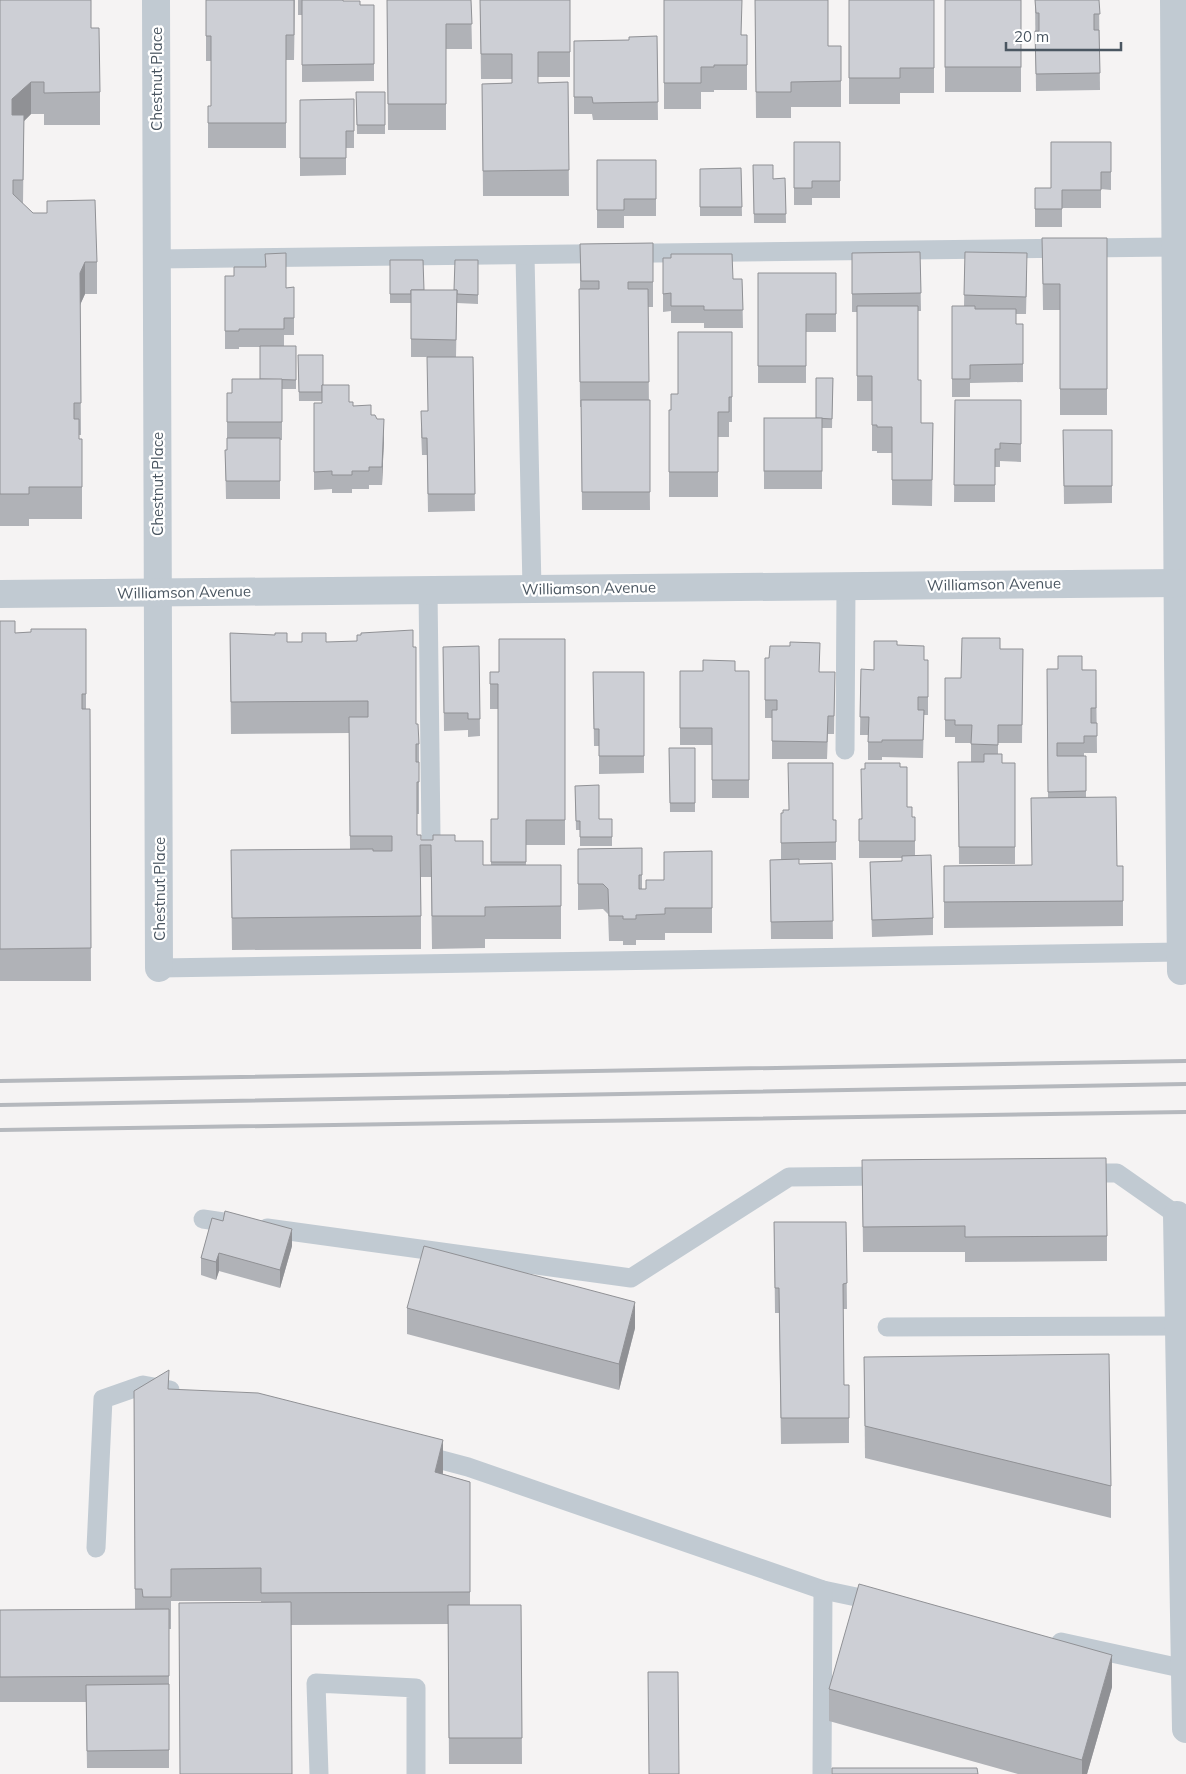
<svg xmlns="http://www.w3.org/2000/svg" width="1186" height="1774" font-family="Mulish,sans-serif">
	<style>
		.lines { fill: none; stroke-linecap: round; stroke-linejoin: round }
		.service { stroke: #c1cad2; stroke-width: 19 }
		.minor { stroke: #c1cad2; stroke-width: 28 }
		.tertiary { stroke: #c1cad2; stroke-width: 28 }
		.rail { stroke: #b5b8bd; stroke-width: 4 }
		.wall { fill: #b0b2b7 }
		.shaded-wall { fill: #909195 }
		.building { fill: #cdcfd5; stroke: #909195 }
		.labels { text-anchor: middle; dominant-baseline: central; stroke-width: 4.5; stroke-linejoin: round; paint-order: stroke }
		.street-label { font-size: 15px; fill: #4a5661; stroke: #fff }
	</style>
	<rect width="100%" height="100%" fill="#f5f3f3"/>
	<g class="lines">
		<!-- service -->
		<g class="service">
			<path d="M525,255L532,589"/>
			<path d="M156,259L1175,247"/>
			<path d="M428,590L431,837"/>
			<path d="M845,750L846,586"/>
			<path d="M159,968L1181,952"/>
			<path d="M1081,1173H1117L1177,1215"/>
			<path d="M203,1219L237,1224"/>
			<path d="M267,1228L631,1278L789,1177L886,1176"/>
			<path d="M887,1327L1179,1326"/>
			<path d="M419,1454L468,1467L823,1590L880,1602"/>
			<path d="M96,1548L103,1399L143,1385L170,1390"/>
			<path d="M1061,1642L1185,1669"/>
			<path d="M319,1774L316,1683L416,1688V1774"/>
			<path d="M822,1774L823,1590"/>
		</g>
		<!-- minor -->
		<g class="minor">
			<path d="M156,0L159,968"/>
			<path d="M1174,0L1178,657L1181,971"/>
			<path d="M0,594L1177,583"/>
		</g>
		<!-- tertiary -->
		<path class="tertiary" d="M1177,1215L1186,1729"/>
		<!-- rail -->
		<g class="rail">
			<path d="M0,1081L1186,1061"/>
			<path d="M0,1105L1186,1084"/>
			<path d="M0,1130L1186,1112"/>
		</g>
	</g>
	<!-- wall -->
	<g class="wall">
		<path d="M0,0L91,28L100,92V125H44V114H31L24,121L23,204L33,213L97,262V294H85L80,305L81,435H79V439H82V519H29V526H0Z"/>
		<path d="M206,0H295L294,60H286V148H208V106H211V61H206Z"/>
		<path d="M298,0H343V1L360,5H374V81L302,82V15H298Z"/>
		<path d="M387,0H471L472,49H446V130H388Z"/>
		<path d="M480,0H570V77H538V83L568,82L569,196H483L482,84L512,83V79H481Z"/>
		<path d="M664,0L742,35H747V90H714V92H701V109H664Z"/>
		<path d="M755,0L828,46H841V107H791V118H756Z"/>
		<path d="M849,0H934V93H900V104H849Z"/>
		<rect x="945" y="0" width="76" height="92"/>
		<path d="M1035,0H1099L1100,90L1036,91Z"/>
		<path d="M657,36L658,120H593L592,114H574V41L629,40Z"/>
		<path d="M356,92H385V134H357Z"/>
		<path d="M354,99V148H346V175L300,176V100Z"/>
		<path d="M794,142H840V198H812V205H794Z"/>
		<path d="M1111,142V190L1101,189V208H1062V227H1035V188H1051Z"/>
		<path d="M597,160H656V216H624V228H597Z"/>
		<path d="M753,165L773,179L785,178L786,223H754Z"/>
		<path d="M741,168L742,216H700V169Z"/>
		<path d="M1042,238H1107V415H1060V310H1043Z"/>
		<path d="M653,243V307H648L650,510H582L581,407H580L579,289H580V244Z"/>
		<path d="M920,252L921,311H918V380L921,423H933L932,506L892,505V453H877V451H872V401H857V312H852V253Z"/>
		<path d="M965,252L1027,271L1026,314H1016V324H1023V382L970,383V397H952V306H964Z"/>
		<path d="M265,254L286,288L294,287V335H284V346H296V389H282V440H280V499H226L225,450H227V393H232L260,379V347H239V349H225V276H234L265,267Z"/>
		<path d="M663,258L733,279H742L743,328H704V323H671V311L663,312Z"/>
		<path d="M390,260L424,290H454L478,260V304L457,303L456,357H473L475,511L428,512L427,455H422L421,429L428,411L453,357H411V303H390Z"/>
		<path d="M758,273H836V332H806V383H758Z"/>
		<path d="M732,332V422H729V437H718V497H669V410H671L678,394Z"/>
		<path d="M298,355L323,385L353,406L371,415L384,437L382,485H369V489H352V493H332V489L314,490V403H322V401H299Z"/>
		<path d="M833,378L832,428H822V489H764V418H816Z"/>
		<path d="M955,400H1021V462L1000,461V467H995V502H954Z"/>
		<path d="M1063,430H1112V503L1064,504Z"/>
		<path d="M0,621L15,633L86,629V709H90L91,981H0Z"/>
		<path d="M230,633L287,642H326L413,647L416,724L419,744V814H417V835L421,840L455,841L483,865H491V819H498V709H490V672H499L565,639V845H526V865H561V939H485V948L432,949L431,877H421V949L232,950L231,850L350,849L349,733L231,734Z"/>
		<path d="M897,645L924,660H928V715H924L923,758L882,757V760H868V735H860L861,669L874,670Z"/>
		<path d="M479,646L480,736L468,737V730L444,731L443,647Z"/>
		<path d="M1000,649H1023L1022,743H998V754L1002,763H1015V864H959L958,762H971V743H955V737H945V678H961Z"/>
		<path d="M765,658L820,672H835L834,734H828L827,759H772V718H765Z"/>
		<path d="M1047,669L1096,670L1097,753H1084V756H1086V797L1117,866H1123V926L944,928V866L1032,865L1048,798Z"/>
		<path d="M680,671H749V798H712V745H680Z"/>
		<path d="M593,672H644V773L599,774V746H594Z"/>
		<path d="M669,748H695V812H670Z"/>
		<path d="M900,767L907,807L912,817H915V855L933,918V935L872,937L870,862L902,861V858H859V819H861Z"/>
		<path d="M575,786L599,819H612V846H580V830H576Z"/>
		<path d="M781,813L836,820V860H799V864L832,863L833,939H771L770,860H781Z"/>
		<path d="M642,848V889H646L664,880V852L712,851V933H665V940H636V945H623V941H609L608,914L603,909L578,910V849Z"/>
		<path d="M862,1160L1107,1236V1261L965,1262V1252H863Z"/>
		<path d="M212,1218L292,1246L280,1288L219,1271L216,1280L201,1275V1258Z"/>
		<path d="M774,1222H846L847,1309H843L844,1385H849V1443L781,1444L779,1313H775Z"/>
		<path d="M407,1308L635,1328L619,1390L407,1334Z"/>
		<path d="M864,1357L1111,1486V1518L865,1458Z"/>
		<path d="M169,1389L443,1472V1474L470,1482V1605H521L522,1764H449L448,1624L291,1625L261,1602V1601H171V1629H169V1768H87L86,1702H0V1610L135,1609L134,1391Z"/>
		<path d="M1112,1687L1087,1774H1018L829,1721V1689Z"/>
	</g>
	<!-- shaded-wall -->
	<g class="shaded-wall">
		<path d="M31,82V114L24,121L23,212L24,121L12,131V99Z"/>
		<path d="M85,262V294L80,305V273Z"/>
		<path d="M384,419V437L382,485V467Z"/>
		<path d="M292,1229V1246L280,1288V1270Z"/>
		<path d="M219,1253V1271L216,1280V1262Z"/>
		<path d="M635,1302V1328L619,1390V1364Z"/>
		<path d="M443,1440V1472L435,1505V1472Z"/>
		<path d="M1112,1655V1687L1087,1774H1082V1760Z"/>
	</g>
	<!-- building -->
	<g class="building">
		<path d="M0,0H91V28H99L100,92L44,93V82H31L12,99V115H24L23,180H13V194L33,213H47V201L95,200L97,262H85L80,273L81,403H74V419H79V439H82V487H29V494H0Z"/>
		<path d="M206,0H294V35H286V123H208V106H211V36H206Z"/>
		<path d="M302,0H343V1H360V5H374V64L302,65Z"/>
		<path d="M387,0H471L472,24H446V104H388Z"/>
		<path d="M480,0H570V52H538V83L568,82L569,170L483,171L482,84L512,83V54H481Z"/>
		<path d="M664,0H742L741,35H747V65H714V67H701V83H664Z"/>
		<path d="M755,0H828V46H841V81L791,82V92H756Z"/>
		<path d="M849,0H934V68H900V78H849Z"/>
		<rect x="945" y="0" width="76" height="67"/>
		<path d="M1035,0H1099L1100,14H1094V30H1099L1100,73L1036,74L1035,31H1039V13H1036Z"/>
		<path d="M657,36L658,102L593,103L592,97H574V41L629,40V37Z"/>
		<path d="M356,92H385V125H357Z"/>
		<path d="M354,99V131H346V158H300V100Z"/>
		<path d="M794,142H840V181H812V188H794Z"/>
		<path d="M1051,142H1111V172H1101V190H1062V209H1035V188H1051Z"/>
		<path d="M597,160H656V199H624V210H597Z"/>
		<path d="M753,165H773V179L785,178L786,214H754Z"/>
		<path d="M741,168L742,207H700V169Z"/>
		<path d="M1042,238H1107V389H1060V284H1043Z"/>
		<path d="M653,243V282H628V289H648L649,382H580L579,289H599V281H581L580,244Z"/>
		<path d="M920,252L921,293L852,294V253Z"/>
		<path d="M965,252L1027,253L1026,297L964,295Z"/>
		<path d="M286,253V288L294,287V318H284V329H239V331H225V276H234V267H266L265,254Z"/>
		<path d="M671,254H732L733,279H742L743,310H704V306H671V293L663,294V258H671Z"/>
		<path d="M390,260H423L424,290H411V294H390Z"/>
		<path d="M455,260H478V295L457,294V290H454Z"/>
		<path d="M758,273H836V314H806V366H758Z"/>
		<path d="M411,290H457L456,340L411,339Z"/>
		<path d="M857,306H918V380H921V423H933L932,480H892V427H877V425H872V376H857Z"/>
		<path d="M952,306H975V309H1016V324H1023V364L970,365V379H952Z"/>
		<path d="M678,332H732V397H729V412H718V472H669V410H671V394H678Z"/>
		<path d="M260,346H296V380L260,379Z"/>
		<path d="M298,355H323V385H322V392H299Z"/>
		<path d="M427,357H473L475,494H428L427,438H422L421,411H428Z"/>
		<path d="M816,378H833L832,419L816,418Z"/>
		<path d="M232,379H282V422H227V393H232Z"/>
		<path d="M322,385H349V402H353V406L371,405V415H375L377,419H384L382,467H369V471H352V475H332V471L314,472V403H322Z"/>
		<path d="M581,400H650V492H582Z"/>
		<path d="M955,400H1021V444L1000,443V449H995V485H954Z"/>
		<rect x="764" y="418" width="58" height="53"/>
		<path d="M1063,430H1112V486H1064Z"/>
		<path d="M227,438H280V481H226L225,450H227Z"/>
		<path d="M0,621H15V633L31,632V629H86V694H82V709H90L91,948L0,949Z"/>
		<path d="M413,630V647H416V724H418L419,744H416V762H419V782H417V835H421V840H433V835H455V841H483V865H561V906L485,907V916H432L431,845H420L421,916L232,918L231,850L373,849V851H392V836H350L349,717H368V701L231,702L230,633L275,635V633H287V642H302V633H326V642L357,641V635H361V633Z"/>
		<path d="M962,638H1000V649H1023L1022,725H998V745L971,744L972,725H955V720H945V678H961Z"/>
		<path d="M499,639H565V820H526V862H491V819H498V684H490V672H499Z"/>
		<path d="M874,641H897V645L924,646V660H928V697H918V710H924L923,740H882V742H868L869,717H860L861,669L874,670Z"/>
		<path d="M790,642L820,643L819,672H835L834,716H828L827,742L772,741V710H777V700H765V658H769L770,646H790Z"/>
		<path d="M479,646L480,719H468V713H444L443,647Z"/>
		<path d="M1058,656H1082V670H1096V708H1091V723H1097V736H1084V743H1057V756H1086V791L1048,792L1047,669H1058Z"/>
		<path d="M703,660L735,661V671H749V780H712V728H680V671H703Z"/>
		<path d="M593,672H644V756H599V729H594Z"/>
		<path d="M669,748H695V803H670Z"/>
		<path d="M984,754H1002V763H1015V847H959L958,762H984Z"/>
		<path d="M788,763H833V820H836V842L781,843V813H783V810H789Z"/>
		<path d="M865,763H900V767H907V807H912V817H915V841H859V819H862L861,769H865Z"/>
		<path d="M599,785V819H612V837H580V821H576L575,786Z"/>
		<path d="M1116,797L1117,866H1123V901L944,902V866L1032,865L1031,798Z"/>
		<path d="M642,848V875H639V889H646V880H664V852L712,851V908H665V914L636,915V919H623V916H609L608,889L603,884H578V849Z"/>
		<path d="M931,855L933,918L872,920L870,862L902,861V856Z"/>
		<path d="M799,859V864L832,863L833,921L771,922L770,860Z"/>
		<path d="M1106,1158L1107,1236L965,1237V1226L863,1227L862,1160Z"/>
		<path d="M225,1211L292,1229L280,1270L219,1253L216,1262L201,1258L212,1218L223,1221Z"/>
		<path d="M774,1222H846L847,1283L843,1284L844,1385H849V1418H781L779,1288H775Z"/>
		<path d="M424,1246L635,1302L619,1364L407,1308Z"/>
		<path d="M1109,1354L1111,1486L865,1426L864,1357Z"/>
		<path d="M169,1370L168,1389L258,1393L443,1440L435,1472L470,1482V1592L261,1593V1568L171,1569V1597H143L142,1589H135L134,1391Z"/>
		<path d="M859,1584L1112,1655L1082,1760L829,1689Z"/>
		<path d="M291,1602L292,1774H180L179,1603Z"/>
		<path d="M448,1605H521L522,1738H449Z"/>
		<path d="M169,1609V1676L0,1677V1610Z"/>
		<path d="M648,1672H678L679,1774H649Z"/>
		<path d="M169,1684V1750L87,1751L86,1685Z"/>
		<path d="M832,1768H977L978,1774H832Z"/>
	</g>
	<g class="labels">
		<!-- street labels -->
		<g class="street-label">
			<text transform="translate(156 79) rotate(-90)">Chestnut Place</text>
			<text transform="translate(157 484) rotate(-90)">Chestnut Place</text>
			<text transform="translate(994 584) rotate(-1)">Williamson Avenue</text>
			<text transform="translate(589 588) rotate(-1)">Williamson Avenue</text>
			<text transform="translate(184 592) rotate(-1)">Williamson Avenue</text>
			<text transform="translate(159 889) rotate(-90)">Chestnut Place</text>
		</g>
	</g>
	<!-- scale -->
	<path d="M1006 42v8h115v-8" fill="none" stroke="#4a5661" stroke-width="2.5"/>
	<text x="1014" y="42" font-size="15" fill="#4a5661" stroke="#ffffff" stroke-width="4" paint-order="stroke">20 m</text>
</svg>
